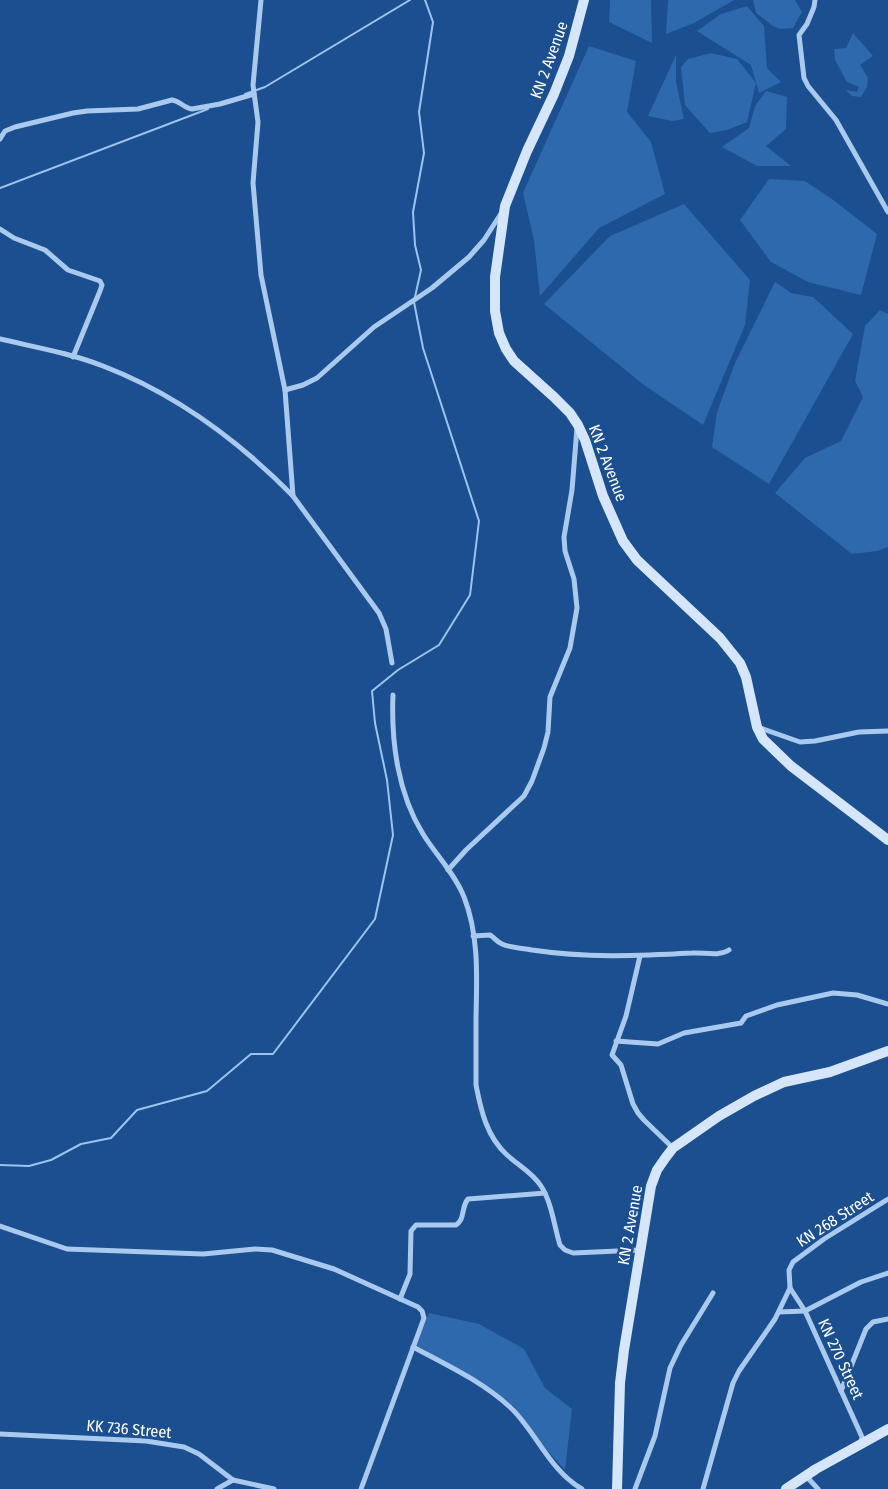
<svg xmlns="http://www.w3.org/2000/svg" width="888" height="1489" font-family="'Fira Sans Condensed',sans-serif">
	<style>
		.green { fill: #2e69ad }
		.lines { fill: none; stroke-linecap: round; stroke-linejoin: round }
		.stream { stroke: #9cc4f0; stroke-width: 2 }
		.minor { stroke: #a9c9ee; stroke-width: 5 }
		.secondary { stroke: #d6e6fa; stroke-width: 10 }
		.labels { text-anchor: middle; dominant-baseline: central; stroke-width: 5; stroke-linejoin: round; paint-order: stroke }
		.street-label { font-size: 16px; fill: #fff; stroke: #1b4f8f }
	</style>
	<rect width="100%" height="100%" fill="#1b4f8f"/>
	<!-- green -->
	<g class="green">
		<path d="M610,0H651L652,43L609,22Z"/>
		<path d="M668,0H734L694,23L666,34Z"/>
		<path d="M753,0H795L802,12L793,28L781,29L773,26L756,13Z"/>
		<path d="M747,6L764,26L767,68L781,82L759,93L751,65L697,31L721,14Z"/>
		<path d="M853,33L873,56L860,65L868,78L867,87L861,97L852,96L846,90L857,92L859,87L847,82L835,60L834,49L846,48Z"/>
		<path d="M589,46L636,61L627,112L651,142L665,194L599,228L540,296L534,240L523,193Z"/>
		<path d="M711,53L737,59L756,83L747,122L727,130L710,133L685,105L681,67L688,59Z"/>
		<path d="M676,55V82L684,119L672,121L648,116Z"/>
		<path d="M766,91L787,97L786,129L766,146L791,166H757L722,147L749,128L755,106Z"/>
		<path d="M769,179L805,181L832,199L877,234L861,295L808,282L771,262L740,220Z"/>
		<path d="M684,204L750,280L745,325L703,425L644,385L544,304L610,236Z"/>
		<path d="M775,282L791,293L813,297L853,334L769,484L712,447L717,412L735,363Z"/>
		<path d="M880,310L888,314V547L877,551L852,554L775,493L805,458L841,441L863,397L855,381L865,326Z"/>
		<path d="M429,1313L479,1324L524,1349L545,1388L572,1409L565,1470L524,1425L515,1407L493,1390L416,1345Z"/>
	</g>
	<g class="lines">
		<!-- stream -->
		<g class="stream">
			<path d="M245,94L265,87L410,0"/>
			<path d="M0,188L208,109"/>
			<path d="M415,297L421,270L415,245L413,212L424,153L419,112L433,22L425,0"/>
			<path d="M0,1165L29,1166L51,1160L81,1144L111,1138L137,1110L207,1091L251,1054H273L375,919L393,835L387,780L375,723L372,691L398,670L439,645L470,595L479,521L423,348L414,302"/>
		</g>
		<!-- minor -->
		<g class="minor">
			<path d="M261,0L253,85L258,122L253,183L261,275L285,390L293,496L379,613L386,629L392,663"/>
			<path d="M815,0L814,7L807,24L799,35L804,78L808,86L836,120L888,212"/>
			<path d="M0,139L5,131L15,127L73,113L87,111L138,109L172,100C180,101 184,108 192,109L220,104L254,94"/>
			<path d="M0,229L14,238L45,250L68,270L100,281L102,285L100,291L73,357"/>
			<path d="M0,339C34,347 70,353 103,366C176,394 239,441 293,496"/>
			<path d="M285,390L303,385L317,378L374,327L432,288L469,257L484,240L502,212"/>
			<path d="M393,695C391,742 398,794 423,834C436,855 455,874 464,897C479,935 477,977 476,1017C476,1040 476,1063 476,1085C481,1111 487,1137 507,1155C518,1165 533,1173 541,1186C552,1203 554,1226 560,1245L565,1250L573,1253L640,1250"/>
			<path d="M760,728L800,742L815,741L859,732L888,731"/>
			<path d="M448,870L466,850L524,796L532,781L544,748L548,732L550,697L570,648L577,608L574,579L565,551L564,537L572,490L577,428"/>
			<path d="M473,936L490,935C495,938 497,942 502,944C511,948 522,948 532,950C585,958 638,956 692,953C704,952 718,957 729,950"/>
			<path d="M640,956L626,1016L612,1055L621,1065L633,1104L638,1113L644,1120L673,1148"/>
			<path d="M616,1041L658,1044L684,1033L741,1023L746,1016L777,1005L833,993L857,995L888,1004"/>
			<path d="M0,1226L67,1249L203,1254L255,1249L272,1250L334,1269L418,1307L422,1311L424,1318L361,1489"/>
			<path d="M400,1299L410,1274L411,1231L416,1225H456C465,1220 461,1207 468,1199L545,1193"/>
			<path d="M779,1312L805,1311L861,1282L888,1273"/>
			<path d="M413,1347C447,1365 483,1382 511,1408C536,1432 550,1471 582,1489"/>
			<path d="M841,1391L866,1329L873,1322L888,1319"/>
			<path d="M0,1434L146,1441L184,1447L199,1454L233,1480L274,1489"/>
			<path d="M861,1442L862,1437L805,1311L790,1288L789,1270L793,1262L824,1239L888,1199"/>
			<path d="M806,1476L818,1489"/>
			<path d="M217,1489L233,1480"/>
			<path d="M635,1489L655,1436L670,1368L681,1345L713,1293"/>
			<path d="M703,1489L733,1383L739,1371L775,1319L790,1288"/>
		</g>
		<!-- secondary -->
		<g class="secondary">
			<path d="M584,0L569,56L554,94L527,151L505,206L495,277V311L499,333L506,349L514,361L554,397L570,413L578,425L585,440L603,496L623,541L637,560L720,638L740,663L746,677L757,727L763,739L791,766L888,840"/>
			<path d="M617,1489L620,1383L624,1350L651,1186L657,1170L666,1157L673,1148L719,1116L754,1096L784,1082L830,1072L888,1051"/>
			<path d="M786,1489L816,1469L888,1429"/>
		</g>
	</g>
	<g class="labels">
		<!-- street labels -->
		<g class="street-label">
			<text transform="translate(549 60) rotate(-70)">KN 2 Avenue</text>
			<text transform="translate(608 463) rotate(69)">KN 2 Avenue</text>
			<text transform="translate(835 1219) rotate(-33)">KN 268 Street</text>
			<text transform="translate(630 1225) rotate(-80)">KN 2 Avenue</text>
			<text transform="translate(841 1359) rotate(65)">KN 270 Street</text>
			<text transform="translate(129 1429) rotate(5)">KK 736 Street</text>
		</g>
	</g>
</svg>
